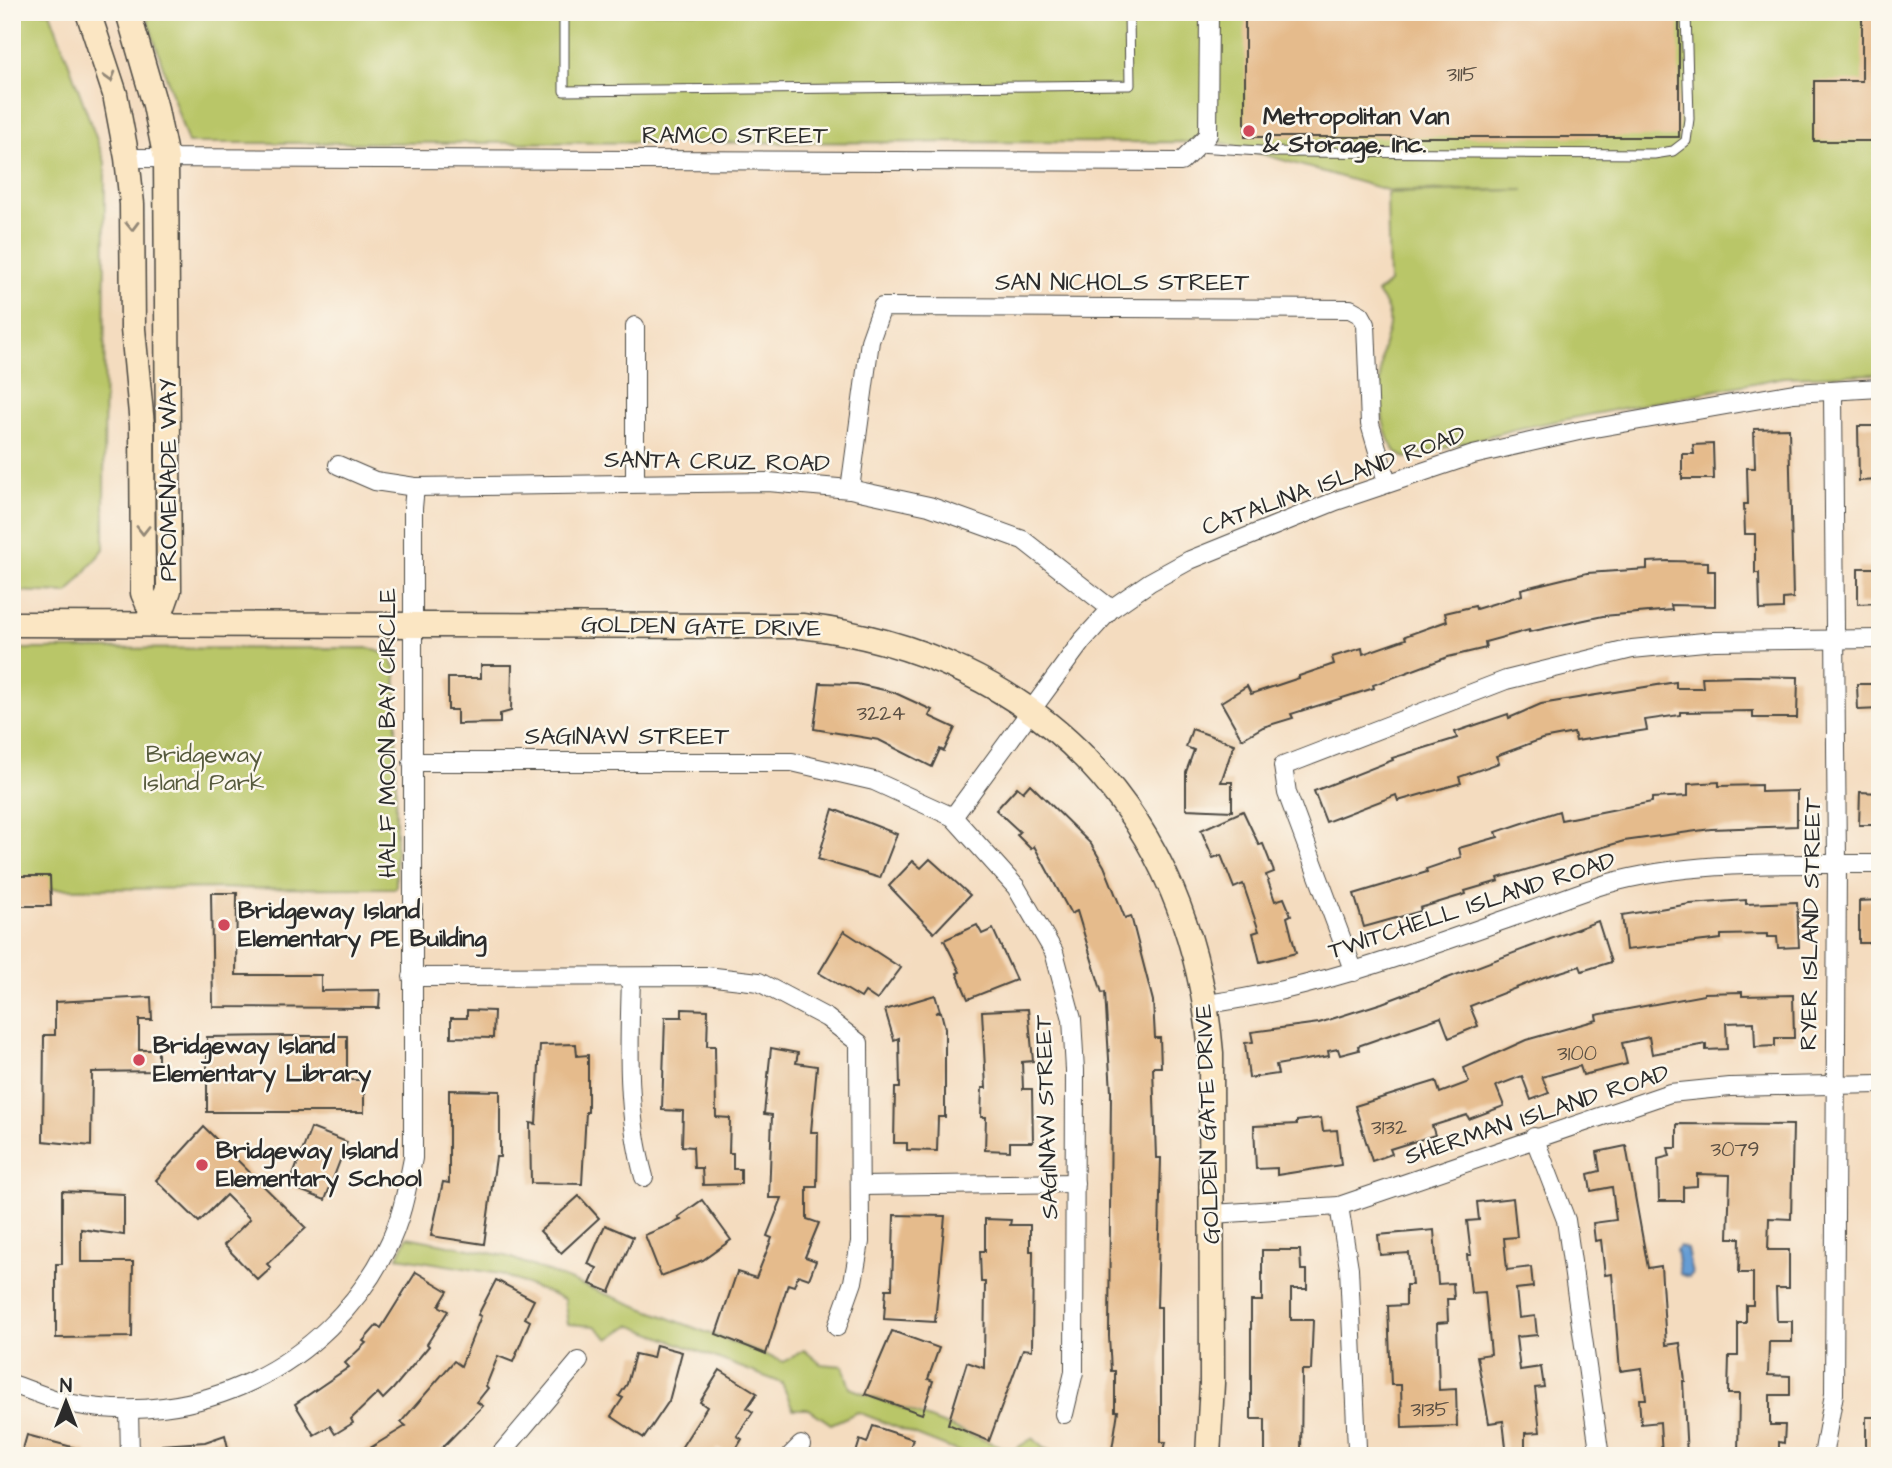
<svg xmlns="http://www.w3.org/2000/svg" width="1892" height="1468" font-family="'Architects Daughter',sans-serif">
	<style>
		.green { fill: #b9c668; stroke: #72784a; stroke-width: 2 }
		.water { fill: #669dd4; stroke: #486480; stroke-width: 2 }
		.building { fill: #e5bb8c }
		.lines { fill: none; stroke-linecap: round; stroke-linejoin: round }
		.lane-casing { stroke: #494641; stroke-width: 11 }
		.street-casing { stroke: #494641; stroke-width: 20 }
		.secondary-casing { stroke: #494641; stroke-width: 27 }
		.lane { stroke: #fff; stroke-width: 9 }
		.street { stroke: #fff; stroke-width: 18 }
		.secondary { stroke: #fbe6c3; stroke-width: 24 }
		.oneway { stroke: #938877 }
		.poi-dot { fill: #d1495b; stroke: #fbf7ec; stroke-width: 2.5 }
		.labels { text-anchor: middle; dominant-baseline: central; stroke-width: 5; stroke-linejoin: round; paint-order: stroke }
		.number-label { font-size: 21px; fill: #5a4f43 }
		.poi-label { font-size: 24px; font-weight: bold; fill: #2b2b2b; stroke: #fbf7ec; text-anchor: start }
		.street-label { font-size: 24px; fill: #2b2b2b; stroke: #fbf7ec }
		.park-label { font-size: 24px; fill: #565a3d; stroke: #fbf7ec }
	</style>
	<rect width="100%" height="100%" fill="#fbf7ec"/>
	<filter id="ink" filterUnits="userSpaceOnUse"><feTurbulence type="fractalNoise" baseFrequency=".0143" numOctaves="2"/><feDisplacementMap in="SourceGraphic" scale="14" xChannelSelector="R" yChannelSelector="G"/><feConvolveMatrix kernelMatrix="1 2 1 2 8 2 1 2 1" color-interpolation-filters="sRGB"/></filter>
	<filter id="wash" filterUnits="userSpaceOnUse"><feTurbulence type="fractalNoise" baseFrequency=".00686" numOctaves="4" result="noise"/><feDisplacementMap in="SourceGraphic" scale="28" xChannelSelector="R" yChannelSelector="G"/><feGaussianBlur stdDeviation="1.57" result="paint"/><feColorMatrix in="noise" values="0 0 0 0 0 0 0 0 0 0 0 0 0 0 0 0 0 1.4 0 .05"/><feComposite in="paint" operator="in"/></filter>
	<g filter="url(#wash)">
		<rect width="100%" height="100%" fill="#f4dcbf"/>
		<!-- green -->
		<g class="green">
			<path d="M12,12H50L105,162L104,549L68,593L12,591Z"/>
			<path d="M145,12H1880V374L1784,377L1516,429L1406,458C1377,449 1379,380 1382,354C1383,341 1391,330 1389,317C1388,307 1383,301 1377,293L1389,283L1387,193L1524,190L1390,191L1220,142L188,143Z"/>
			<path d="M370,648L388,655L396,669V888L12,889V649Z"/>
			<path d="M407,1237L506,1256L784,1362L804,1350L821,1364L843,1366L850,1388L1012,1451L1033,1438L1043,1448L1065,1456H969L858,1412L831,1424L809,1409H793L782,1383L630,1325L609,1339L595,1326L568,1324L564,1299L500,1274L398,1257Z"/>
		</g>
		<!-- water -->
		<path class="water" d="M1680,1246L1687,1249L1692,1274L1689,1277L1680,1274L1676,1250Z"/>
		<g id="blocks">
			<!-- building -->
			<g class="building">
				<rect x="1245" y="12" width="434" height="125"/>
				<path d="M1862,12H1880V141H1814V81H1862Z"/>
				<path d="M1858,426H1880V480L1859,481Z"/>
				<path d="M1789,428L1793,598L1783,599V609L1760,610L1759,573H1755V534H1745L1744,504H1748L1747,468H1755L1754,429Z"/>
				<path d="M1713,444L1714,479H1682V454H1694L1693,445Z"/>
				<path d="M1668,561L1708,562V571H1715V606L1671,605L1672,610L1603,616L1529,632V630L1485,642L1486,648L1448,657L1373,685L1374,688L1291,714L1293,718L1263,727L1242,739L1221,702L1247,686L1251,694L1299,678V676L1334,664L1332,657L1362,648L1363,654L1406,639L1405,636L1447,621L1445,613L1475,606L1476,609L1522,595L1521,589L1587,573L1647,569V562Z"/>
				<path d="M1858,568H1880V603L1858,604Z"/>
				<path d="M481,665H512L511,711L500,714V723L457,724V710H448V678H481Z"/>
				<path d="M1748,676L1798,677L1797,718H1753V711L1680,712V715L1645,720L1647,730L1576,741L1574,733L1542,739L1496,756L1499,763L1459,777L1461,783L1398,801L1396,795L1326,822L1314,791L1393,760L1392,758L1457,738L1455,732L1508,714L1509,718L1541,704L1676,682V688H1703L1702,677Z"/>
				<path d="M820,683L857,684L893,692L932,710L929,716L955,728L944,751L940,749L932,767L879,740L814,729Z"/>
				<path d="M1857,684H1880V709L1858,710Z"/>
				<path d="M1192,729L1234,744L1221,782H1232V811L1186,809V772L1194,750L1186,747Z"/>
				<path d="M1719,782V786L1761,785V792L1797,791V826L1711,829L1624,841L1498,878L1499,881L1465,891L1466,894L1420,908L1421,911L1364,927L1354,894L1427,872L1426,869L1461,857L1459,848L1498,837L1496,832L1559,811L1561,820L1652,802V798L1688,796V784Z"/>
				<path d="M1030,784L1091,844L1104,866L1125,918L1131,916L1153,1001L1155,1038H1160L1161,1067H1153L1156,1158H1161L1157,1307H1161V1442H1166L1163,1456H1111L1118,1411H1115V1371H1111L1109,1336L1111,1092L1105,992L1102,993L1077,911L1071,914L1034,846L1031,849L1017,835L1020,832L996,810L1017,787L1023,792Z"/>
				<path d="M1860,792L1880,793V825H1859Z"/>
				<path d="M833,809L897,834L880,878L818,859Z"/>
				<path d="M1243,811L1259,845L1263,844L1274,872L1266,875L1275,901L1284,898L1291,915L1287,917L1296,953L1260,962L1253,933L1259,931L1243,884L1234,888L1221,855L1213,858L1201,830Z"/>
				<path d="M930,859L970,895L934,933L889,886L913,861L921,868Z"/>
				<path d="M12,876H50L51,906H12Z"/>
				<path d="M211,893H237L236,975H321V991L380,990L379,1008L213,1007Z"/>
				<path d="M1746,900V904L1797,902L1799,947L1778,948L1777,937H1767V934L1721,935V939L1626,950L1622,915L1690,904Z"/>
				<path d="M1880,900V943H1859V901Z"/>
				<path d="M1598,921L1611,962L1582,971L1580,966L1544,977L1470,1006L1478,1026L1449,1038L1441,1017L1358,1046L1359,1050L1340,1055L1338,1049L1328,1051L1329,1056L1276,1065L1278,1074L1249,1078L1245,1043L1253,1042L1251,1032L1319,1023L1382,1003Z"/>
				<path d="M977,925L982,934L993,929L1016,980L968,999L957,973L960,972L944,940Z"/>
				<path d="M844,931L901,968L877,1000L865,992L861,998L819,973Z"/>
				<path d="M1742,992V996L1793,995L1794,1038H1775V1046L1755,1047L1754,1022L1726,1023L1727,1049L1706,1050V1044L1652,1054L1649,1037L1622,1043L1627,1064L1583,1075L1580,1066L1542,1077L1549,1093L1531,1100L1522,1076L1496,1086L1504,1106L1469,1119L1467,1115L1432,1126L1435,1135L1390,1149L1392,1154L1372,1161L1355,1106L1436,1081L1440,1093L1469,1082L1464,1068L1526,1040L1597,1020L1596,1015L1704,995V993Z"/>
				<path d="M935,995L940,1011L935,1013L941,1012L945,1028V1117H938L937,1151L907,1150V1143H894L895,1088H900L899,1038L894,1040L885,1010Z"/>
				<path d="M151,997L152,1020H139V1050H158V1071L92,1072L91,1146L43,1141L44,1035H55V1002Z"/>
				<path d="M682,1009L708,1010L707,1046H715L716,1117L730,1118L729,1153H733V1169H741V1184L703,1185L702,1168H694L693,1147L682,1146L683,1111L662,1110L665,1017H682Z"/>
				<path d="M1028,1009L1033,1061L1022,1062L1023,1089H1032L1033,1142H1010V1151L985,1150L986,1117H981L982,1088H986L982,1011Z"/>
				<path d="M467,1010L494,1011L493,1038L451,1037V1018H467Z"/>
				<path d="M294,1036H347V1080H364V1112H207V1037Z"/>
				<path d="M576,1044L577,1056L588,1055V1112H586L582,1184L531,1183L530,1123L536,1124L540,1045Z"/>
				<path d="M771,1048L798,1053L796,1063L817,1066L811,1132H818L817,1187H807V1219L819,1223L805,1257L816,1261L809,1279L798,1275L794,1286L788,1284L766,1354L716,1334L737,1272L756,1278L772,1238L767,1236L782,1198H769L772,1115L764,1114Z"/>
				<path d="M449,1090L500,1091V1157H496L484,1244L431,1236L443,1182L449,1183Z"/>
				<path d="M1321,1118L1323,1131L1337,1130L1341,1165L1277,1175V1168L1256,1169L1254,1126L1297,1124V1121Z"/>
				<path d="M1677,1124L1793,1125L1791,1219L1769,1218L1768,1250H1789V1288H1776L1777,1321H1792V1342H1769L1768,1375L1790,1376V1395H1770V1425H1785L1784,1443L1779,1442V1456H1738L1739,1394H1728L1729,1356H1738V1323H1746V1305H1753V1273H1739L1740,1238H1728L1730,1175L1697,1174V1186L1683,1187V1201H1659L1658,1159L1670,1156L1668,1148H1677Z"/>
				<path d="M204,1127L306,1228L267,1264L271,1268L258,1280L224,1245L250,1219L226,1195L199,1222L156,1180Z"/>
				<path d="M311,1128L347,1142L325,1200L289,1186Z"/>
				<path d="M1626,1146L1648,1268L1661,1266L1666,1345L1680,1343L1685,1381H1683L1687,1456H1662L1660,1422L1641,1424L1639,1399H1646L1642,1368L1620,1371L1612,1274L1605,1275L1601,1240L1595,1241L1593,1223L1616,1220L1612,1187L1591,1191L1588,1174L1600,1171L1597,1152Z"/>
				<path d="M62,1191L124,1194V1235L81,1229V1262H133L132,1337L56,1338V1264H62Z"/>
				<path d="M579,1196L599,1218L561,1253L540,1231Z"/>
				<path d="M1513,1198L1517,1237L1504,1238L1507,1270L1531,1267L1533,1287L1516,1289L1519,1318L1535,1316L1537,1335L1516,1337L1520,1370L1541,1367L1544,1387L1535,1388L1540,1432L1525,1433V1456H1507L1503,1421L1489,1423L1477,1356L1491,1354L1485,1292L1471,1293L1467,1255H1471L1467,1221L1479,1220L1477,1202Z"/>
				<path d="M702,1200L731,1240L703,1260L661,1276L645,1235L681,1220L678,1217Z"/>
				<path d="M894,1215L945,1216L935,1322L884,1319L886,1289H892Z"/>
				<path d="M985,1219L1011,1220L1010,1225H1030V1251H1033L1032,1350L1023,1349L989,1441L948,1424L967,1362L984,1368L985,1282H981L980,1251H985Z"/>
				<path d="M605,1225L633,1237L610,1292L590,1284L597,1268L588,1264Z"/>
				<path d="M1434,1230L1438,1284L1453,1283L1454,1299H1447L1448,1322L1437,1323L1439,1390L1456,1389L1457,1426L1402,1428L1401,1385H1391L1388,1306L1406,1305V1285H1412L1409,1253L1380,1255L1378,1235Z"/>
				<path d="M1262,1250H1300L1301,1270H1307V1289H1291V1320H1313L1311,1370H1302L1301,1456H1265V1419H1251V1301H1262Z"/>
				<path d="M416,1272L448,1291L439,1306L448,1311L427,1344L429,1346L393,1389L383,1399L378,1393L351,1419L353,1423L335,1434L330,1426L314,1435L295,1404L349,1367L345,1363L366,1343L363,1341L377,1325L381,1328Z"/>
				<path d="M496,1280L534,1300L525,1318L530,1321L513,1362L498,1356L486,1386L488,1388L477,1402L483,1406L434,1456H357L406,1426L401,1422L454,1361L461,1366L481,1316L478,1315Z"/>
				<path d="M892,1331L939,1348L928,1379L933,1381L922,1414L865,1394Z"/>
				<path d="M656,1345L682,1352L669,1401L644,1438L611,1416L623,1398L619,1396L627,1384L635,1354L653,1358Z"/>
				<path d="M720,1370L757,1393L747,1408L753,1412L737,1436L742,1439L732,1456L718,1447L712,1456H676L707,1407L700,1402Z"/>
				<rect x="1866" y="1417" width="14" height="38"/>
				<path d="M873,1426L913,1439L907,1456H855L860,1440L867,1443Z"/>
				<path d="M27,1435L87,1451V1456H21Z"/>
				<path d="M225,1435L230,1456H162V1445L205,1442Z"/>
			</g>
		</g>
	</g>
	<g filter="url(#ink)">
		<use href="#blocks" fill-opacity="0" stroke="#494641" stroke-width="2"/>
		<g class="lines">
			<!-- lane casing -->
			<g class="lane-casing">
				<g id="lane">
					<path d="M564,12V91L1130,85L1129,12"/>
					<path d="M1198,147L1275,152L1654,154L1673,151L1686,141L1689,119L1686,12"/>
				</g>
			</g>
			<!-- street casing -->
			<g class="street-casing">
				<g id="street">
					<path d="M127,158L1181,162L1208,135L1209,12"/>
					<path d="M338,465L375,481L415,487L768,482L850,489L929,506L1023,540L1111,609"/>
					<path d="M635,483V326"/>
					<path d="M850,489L870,341L882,307L1350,309L1361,315L1366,324L1370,424L1387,482"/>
					<path d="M412,762H792L874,781L953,817L1016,887L1054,952L1072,1019L1075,1070L1074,1372L1064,1414"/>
					<path d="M953,817L1082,641L1111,609L1150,582L1190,560L1336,501L1473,455L1583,430L1794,393L1880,388"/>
					<path d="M1354,972L1287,793L1283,766L1506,680L1632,649L1714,641L1880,639"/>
					<path d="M412,977L706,976L759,982L827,1018L859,1043L860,1242L853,1282L837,1327"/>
					<path d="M631,978C629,1044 626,1112 644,1177"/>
					<path d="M1207,1004C1311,990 1408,954 1507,919C1540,908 1573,894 1606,884C1696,859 1788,865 1880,864"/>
					<path d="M1534,1137L1566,1220L1599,1450"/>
					<path d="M861,1186L1075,1183"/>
					<path d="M1339,1206L1349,1268L1357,1448"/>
					<path d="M1212,1214L1339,1206L1670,1093L1730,1087L1880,1084"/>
					<path d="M12,1384C30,1390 49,1399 68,1403C197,1430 326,1367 386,1250C401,1222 407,1189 413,1158V508L415,487"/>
					<path d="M129,1410L130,1456"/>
					<path d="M499,1456L579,1361"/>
					<path d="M790,1456L801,1445"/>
					<path d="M1823,1456L1834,1394L1837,863L1833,393"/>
				</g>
			</g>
			<!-- secondary casing -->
			<g class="secondary-casing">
				<g id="secondary">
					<path d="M88,12L115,94L127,158L132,204L133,329L142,425L143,593L157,624"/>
					<path d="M128,12L155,105L166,159L169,590L157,624"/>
					<path d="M12,624L802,626C1040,654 1191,816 1211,1053L1212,1383L1208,1456"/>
				</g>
			</g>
			<!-- lane -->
			<use href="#lane" class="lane"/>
			<!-- street -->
			<use href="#street" class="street"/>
			<!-- secondary -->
			<use href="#secondary" class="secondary"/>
		</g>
		<!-- one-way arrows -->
		<defs><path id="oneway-chevron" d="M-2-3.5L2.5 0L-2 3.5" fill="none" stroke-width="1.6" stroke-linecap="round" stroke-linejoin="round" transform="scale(1.75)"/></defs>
		<g class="oneway">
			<use href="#oneway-chevron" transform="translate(110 77) rotate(74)"/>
			<use href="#oneway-chevron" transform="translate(132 226) rotate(89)"/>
			<use href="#oneway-chevron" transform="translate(143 530) rotate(90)"/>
		</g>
	</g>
	<!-- markers -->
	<g class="poi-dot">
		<circle cx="1249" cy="131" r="7"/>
		<circle cx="224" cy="925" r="7"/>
		<circle cx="139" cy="1060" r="7"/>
		<circle cx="202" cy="1165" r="7"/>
	</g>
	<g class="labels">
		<!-- number labels -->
		<g class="number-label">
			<text x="1462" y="74">3115</text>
			<text x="881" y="713">3224</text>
			<text x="1577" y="1053">3100</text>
			<text x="1389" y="1127">3132</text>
			<text x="1735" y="1149">3079</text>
			<text x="1430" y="1409">3135</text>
		</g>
		<!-- poi labels -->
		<g class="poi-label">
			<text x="1263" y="117">Metropolitan Van<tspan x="1263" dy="28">&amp; Storage, Inc.</tspan></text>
			<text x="238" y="911">Bridgeway Island<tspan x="238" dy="28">Elementary PE Building</tspan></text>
			<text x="153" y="1046">Bridgeway Island<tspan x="153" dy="28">Elementary Library</tspan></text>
			<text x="216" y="1151">Bridgeway Island<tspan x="216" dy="28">Elementary School</tspan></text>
		</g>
		<!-- street labels -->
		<g class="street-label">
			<text x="735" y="136">RAMCO STREET</text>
			<text x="1122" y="283">SAN NICHOLS STREET</text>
			<text transform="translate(717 462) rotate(1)">SANTA CRUZ ROAD</text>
			<text transform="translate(169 480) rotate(-90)">PROMENADE WAY</text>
			<text transform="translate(1334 481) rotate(-20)">CATALINA ISLAND ROAD</text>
			<text transform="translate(701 627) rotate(1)">GOLDEN GATE DRIVE</text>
			<text transform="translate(388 733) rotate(-90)">HALF MOON BAY CIRCLE</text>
			<text x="627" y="737">SAGINAW STREET</text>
			<text transform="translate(1472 906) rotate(-18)">TWITCHELL ISLAND ROAD</text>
			<text transform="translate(1811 924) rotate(-89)">RYER ISLAND STREET</text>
			<text transform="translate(1537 1115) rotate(-18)">SHERMAN ISLAND ROAD</text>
			<text transform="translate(1047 1117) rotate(-92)">SAGINAW STREET</text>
			<text transform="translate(1208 1124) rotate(-92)">GOLDEN GATE DRIVE</text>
		</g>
		<!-- park labels -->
		<g class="park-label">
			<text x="204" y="755">Bridgeway<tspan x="204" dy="28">Island Park</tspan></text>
		</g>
	</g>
	<!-- margin -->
	<rect width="1892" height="1468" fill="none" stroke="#fbf7ec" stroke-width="42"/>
	<!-- north arrow -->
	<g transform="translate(66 1402)" stroke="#fbf7ec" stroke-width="5" paint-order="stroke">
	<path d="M0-5L12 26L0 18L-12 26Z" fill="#2b2b2b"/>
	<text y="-10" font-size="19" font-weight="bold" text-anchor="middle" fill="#2b2b2b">N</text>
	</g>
</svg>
